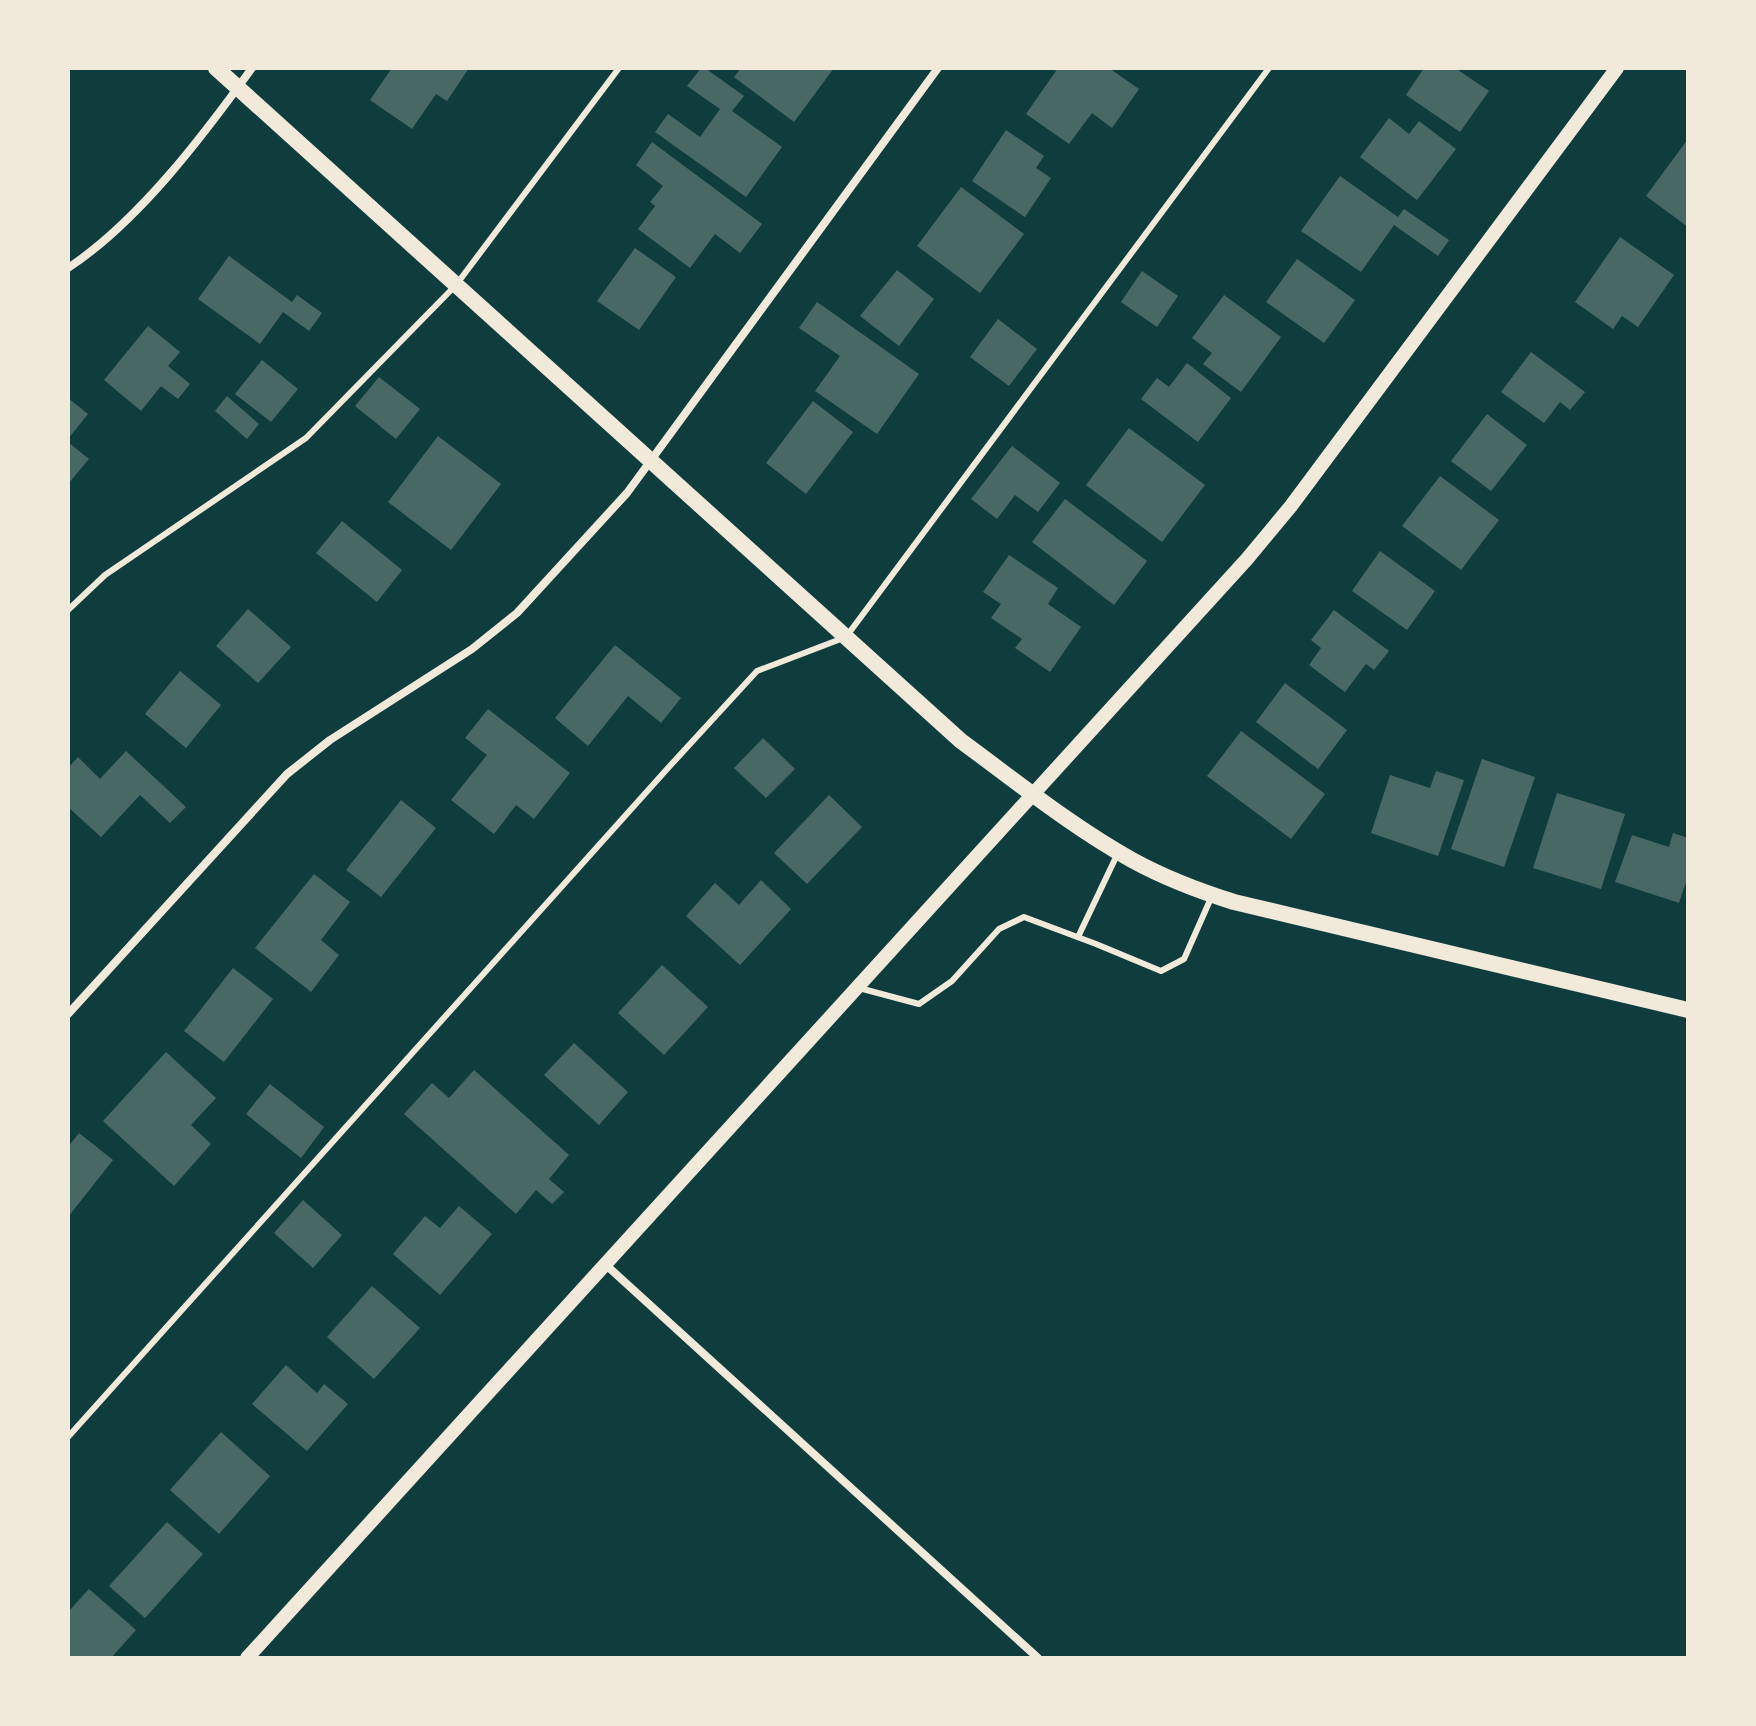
<svg xmlns="http://www.w3.org/2000/svg" width="1756" height="1726" font-family="Lato,sans-serif">
	<style>
		.building { fill: #486865 }
		.lines { fill: none; stroke-linecap: round; stroke-linejoin: round }
		.service { stroke: #f1e9da; stroke-width: 6 }
		.minor { stroke: #f1e9da; stroke-width: 8 }
		.tertiary { stroke: #f1e9da; stroke-width: 14 }
		.secondary { stroke: #f1e9da; stroke-width: 16 }
	</style>
	<rect width="100%" height="100%" fill="#0f3d3e"/>
	<!-- building -->
	<g class="building">
		<path d="M392,68H469L447,101L436,94L412,129L370,100Z"/>
		<path d="M701,68H705L744,96L732,111L782,147L746,197L655,132L668,114L700,137L720,109L687,86Z"/>
		<path d="M741,68H834L794,122L734,77Z"/>
		<path d="M1058,68H1109L1139,89L1112,128L1092,113L1069,144L1026,114Z"/>
		<path d="M1424,68H1455L1489,91L1460,132L1406,95Z"/>
		<path d="M1389,118L1409,134L1419,121L1456,149L1417,200L1360,157Z"/>
		<path d="M1006,130L1044,156L1036,168L1051,178L1025,217L972,181Z"/>
		<path d="M1688,139V227L1646,196Z"/>
		<path d="M652,142L762,224L740,253L715,234L690,268L638,229L655,206L650,202L663,186L636,165Z"/>
		<path d="M1340,176L1398,217L1404,209L1449,240L1438,256L1394,225L1361,272L1301,231Z"/>
		<path d="M961,187L1024,234L980,293L917,246Z"/>
		<path d="M1620,237L1674,275L1638,327L1622,316L1613,329L1575,302Z"/>
		<path d="M635,248L676,277L639,330L597,301Z"/>
		<path d="M229,256L292,302L297,295L322,313L309,331L283,312L260,344L198,299Z"/>
		<path d="M1297,259L1355,300L1324,343L1266,302Z"/>
		<path d="M897,270L934,299L899,346L860,316Z"/>
		<path d="M1142,271L1178,296L1157,327L1121,302Z"/>
		<path d="M1224,295L1281,337L1241,392L1203,364L1212,353L1192,338Z"/>
		<path d="M817,302L919,374L877,434L815,391L840,356L799,328Z"/>
		<path d="M998,319L1037,349L1009,386L970,357Z"/>
		<path d="M148,326L180,352L168,366L190,384L178,399L161,386L141,411L104,380Z"/>
		<path d="M1531,352L1585,392L1570,410L1560,402L1544,423L1501,392Z"/>
		<path d="M262,360L298,389L271,422L235,394Z"/>
		<path d="M1187,363L1231,398L1198,442L1141,399L1157,378L1169,387Z"/>
		<path d="M379,377L420,409L396,439L355,406Z"/>
		<path d="M227,396L259,424L247,439L215,411Z"/>
		<path d="M68,398L88,414L68,439Z"/>
		<path d="M813,401L853,432L806,494L766,463Z"/>
		<path d="M1487,414L1527,445L1491,491L1451,461Z"/>
		<path d="M1129,428L1205,485L1162,542L1086,485Z"/>
		<path d="M438,436L501,484L451,550L388,502Z"/>
		<path d="M68,442L89,459L68,484Z"/>
		<path d="M1012,446L1060,483L1038,512L1015,495L997,519L971,499Z"/>
		<path d="M1440,476L1499,520L1461,570L1402,526Z"/>
		<path d="M1065,499L1147,561L1114,605L1032,542Z"/>
		<path d="M342,521L402,570L377,602L316,553Z"/>
		<path d="M1380,551L1435,591L1407,630L1352,591Z"/>
		<path d="M1009,555L1058,588L1048,604L1081,627L1050,672L1015,648L1022,639L991,618L1001,604L983,592Z"/>
		<path d="M248,609L291,647L258,683L216,646Z"/>
		<path d="M1334,610L1389,651L1374,670L1366,664L1345,692L1309,665L1321,648L1311,640Z"/>
		<path d="M615,645L681,698L661,723L628,696L588,746L555,718Z"/>
		<path d="M180,671L221,705L186,748L145,714Z"/>
		<path d="M1285,683L1347,730L1318,769L1256,722Z"/>
		<path d="M488,709L570,773L534,819L516,805L494,834L451,800L487,755L465,738Z"/>
		<path d="M1241,731L1325,794L1291,839L1207,776Z"/>
		<path d="M763,738L795,769L766,798L734,768Z"/>
		<path d="M126,751L186,807L170,823L140,795L101,837L68,807V768L78,757L100,779Z"/>
		<path d="M1482,759L1535,777L1504,867L1451,849Z"/>
		<path d="M1436,771L1464,780L1438,856L1371,833L1390,775L1430,788Z"/>
		<path d="M1557,793L1625,814L1601,889L1533,868Z"/>
		<path d="M829,795L862,827L807,884L774,853Z"/>
		<path d="M401,800L436,828L381,897L346,870Z"/>
		<path d="M1673,833L1688,838V876L1679,903L1615,882L1632,835L1669,847Z"/>
		<path d="M314,874L350,902L321,940L339,955L311,992L255,948Z"/>
		<path d="M761,880L791,909L740,965L686,916L715,883L739,905Z"/>
		<path d="M662,965L708,1007L664,1055L618,1013Z"/>
		<path d="M233,968L273,999L224,1062L184,1031Z"/>
		<path d="M574,1043L628,1092L599,1125L544,1075Z"/>
		<path d="M166,1052L216,1098L191,1125L211,1144L174,1186L103,1121Z"/>
		<path d="M474,1070L569,1155L549,1179L564,1192L552,1204L536,1190L516,1214L404,1114L432,1083L449,1098Z"/>
		<path d="M270,1084L324,1127L301,1158L246,1114Z"/>
		<path d="M79,1133L113,1160L68,1217V1147Z"/>
		<path d="M303,1200L342,1235L313,1268L274,1233Z"/>
		<path d="M459,1206L492,1234L440,1295L393,1254L425,1216L440,1228Z"/>
		<path d="M372,1286L420,1328L374,1379L327,1337Z"/>
		<path d="M286,1365L317,1393L324,1384L348,1404L307,1451L252,1404Z"/>
		<path d="M221,1432L270,1476L219,1534L170,1490Z"/>
		<path d="M167,1522L203,1554L145,1618L109,1586Z"/>
		<path d="M89,1589L136,1630L111,1658H68V1612Z"/>
	</g>
	<g class="lines">
		<!-- service -->
		<g class="service">
			<path d="M68,610L105,575L306,438L456,285L619,68"/>
			<path d="M1078,937L1117,855"/>
			<path d="M859,988L919,1004L952,981L999,929L1024,917L1096,944L1161,971L1184,959L1211,898"/>
			<path d="M68,1437L668,768L757,671L846,637L1269,68"/>
		</g>
		<!-- minor -->
		<g class="minor">
			<path d="M68,268C138,222 203,136 252,68"/>
			<path d="M68,1014L287,774L330,740L472,649L517,613L627,493L938,68"/>
			<path d="M606,1265L1038,1658"/>
		</g>
		<!-- tertiary -->
		<path class="tertiary" d="M247,1658L1247,559L1291,506L1617,68"/>
		<!-- secondary -->
		<path class="secondary" d="M216,68L961,741C1017,782 1071,826 1132,860C1163,877 1199,891 1234,902L1688,1010"/>
	</g>
	<!-- border -->
	<rect width="1756" height="1726" fill="none" stroke="#f1e9da" stroke-width="140"/>
</svg>
